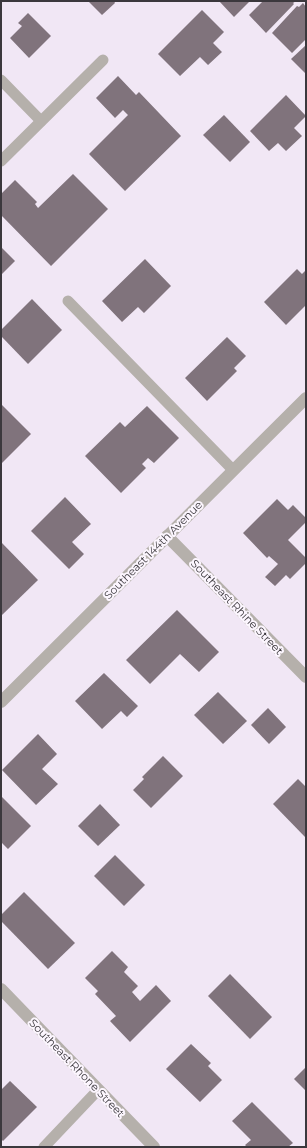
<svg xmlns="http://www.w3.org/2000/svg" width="307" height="1148" font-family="Montserrat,sans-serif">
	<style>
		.building { fill: #80737c }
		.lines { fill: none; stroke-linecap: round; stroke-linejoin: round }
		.lane { stroke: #b5b0ab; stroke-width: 11 }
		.street { stroke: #b5b0ab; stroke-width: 12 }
		.labels { text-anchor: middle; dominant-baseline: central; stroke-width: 4; stroke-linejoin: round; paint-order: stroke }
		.street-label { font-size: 11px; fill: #3b383d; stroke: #fcf6fe }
	</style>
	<rect width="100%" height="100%" fill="#f1e7f5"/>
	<!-- building -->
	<g class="building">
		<path d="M88,1H114L115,3L102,15Z"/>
		<path d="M219,1H250L234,17Z"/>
		<path d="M263,1H296L293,3L294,4L266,33L249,15Z"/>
		<path d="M303,3L306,7V39L292,53L272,33L297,6L299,7Z"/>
		<path d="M202,10L224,32L213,43L222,52L208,65L200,57L180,76L158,54Z"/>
		<path d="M28,13L51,36L29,58L10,38L22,26L18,23Z"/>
		<path d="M306,45V74L291,59Z"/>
		<path d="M118,76L136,95L139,92L181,136L125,191L89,154L128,115L123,110L115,118L96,98Z"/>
		<path d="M286,95L306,116L294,128L302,136L286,151L278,143L269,151L250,131Z"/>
		<path d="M224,115L250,142L230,162L203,135Z"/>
		<path d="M73,174L108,209L51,266L1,215V194L15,180L37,202L35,204L38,208Z"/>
		<path d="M1,247L15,261L1,275Z"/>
		<path d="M145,259L171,286L144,313L138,307L122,322L102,301Z"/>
		<path d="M297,269L302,274L306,270V305L286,325L264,302Z"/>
		<path d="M32,299L62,330L28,364L1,336V330Z"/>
		<path d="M227,337L246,356L234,368L237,371L207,401L185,378Z"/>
		<path d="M1,404L31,434L1,464Z"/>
		<path d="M147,406L179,438L154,463L148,458L142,464L146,468L121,493L85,456L120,422L125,427Z"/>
		<path d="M65,497L91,524L72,542L84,554L69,569L31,531Z"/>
		<path d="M277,499L288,510L293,505L306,518V522L288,540L306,558V563L290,579L286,575L275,586L265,577L278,564L269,556L267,558L243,533Z"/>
		<path d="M1,542L38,580L1,616Z"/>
		<path d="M177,610L219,652L199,672L180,654L150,684L126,660Z"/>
		<path d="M104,673L138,706L127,717L121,711L102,729L75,701Z"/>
		<path d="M218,692L247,721L223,744L194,715Z"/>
		<path d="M268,708L286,727L269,744L251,725Z"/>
		<path d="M38,734L57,754L42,769L58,784L36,805L2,770Z"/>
		<path d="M163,756L183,776L151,808L133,790L144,779L142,777Z"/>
		<path d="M298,779L306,787V838L273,804Z"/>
		<path d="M1,796L31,826L8,849L2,843L1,844Z"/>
		<path d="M100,804L120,825L98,846L78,826Z"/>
		<path d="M115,855L145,885L124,906L94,876Z"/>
		<path d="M24,892L75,943L48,969L1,921V915Z"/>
		<path d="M112,951L128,967L124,972L138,986L132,992L140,1001L156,985L171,1001L130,1042L110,1021L116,1016L95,994L98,991L85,978Z"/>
		<path d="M230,974L272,1017L250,1039L208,996Z"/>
		<path d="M191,1044L211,1063L208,1066L222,1080L200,1102L166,1069Z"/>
		<path d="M306,1067V1091L294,1079Z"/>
		<path d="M10,1081L37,1107L3,1141L1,1139V1090Z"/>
		<path d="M252,1102L293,1143L288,1147H247L245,1145L251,1140L232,1121Z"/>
	</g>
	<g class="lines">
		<!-- lane -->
		<g class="lane">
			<path d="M1,80L41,121"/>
			<path d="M1,161L103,60"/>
			<path d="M68,301L233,470"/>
			<path d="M44,1147L98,1090"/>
		</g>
		<!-- street -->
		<g class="street">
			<path d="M167,536L306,677"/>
			<path d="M1,702L306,398"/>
			<path d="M1,989L154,1147"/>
		</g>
	</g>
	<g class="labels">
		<!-- street labels -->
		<g class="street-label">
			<text transform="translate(153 550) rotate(-45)">Southeast 144th Avenue</text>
			<text transform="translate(237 607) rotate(46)">Southeast Rhine Street</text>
			<text transform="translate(77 1068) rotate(46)">Southeast Rhone Street</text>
		</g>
	</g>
	<!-- border -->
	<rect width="307" height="1148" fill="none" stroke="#3b383d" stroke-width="4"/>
</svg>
